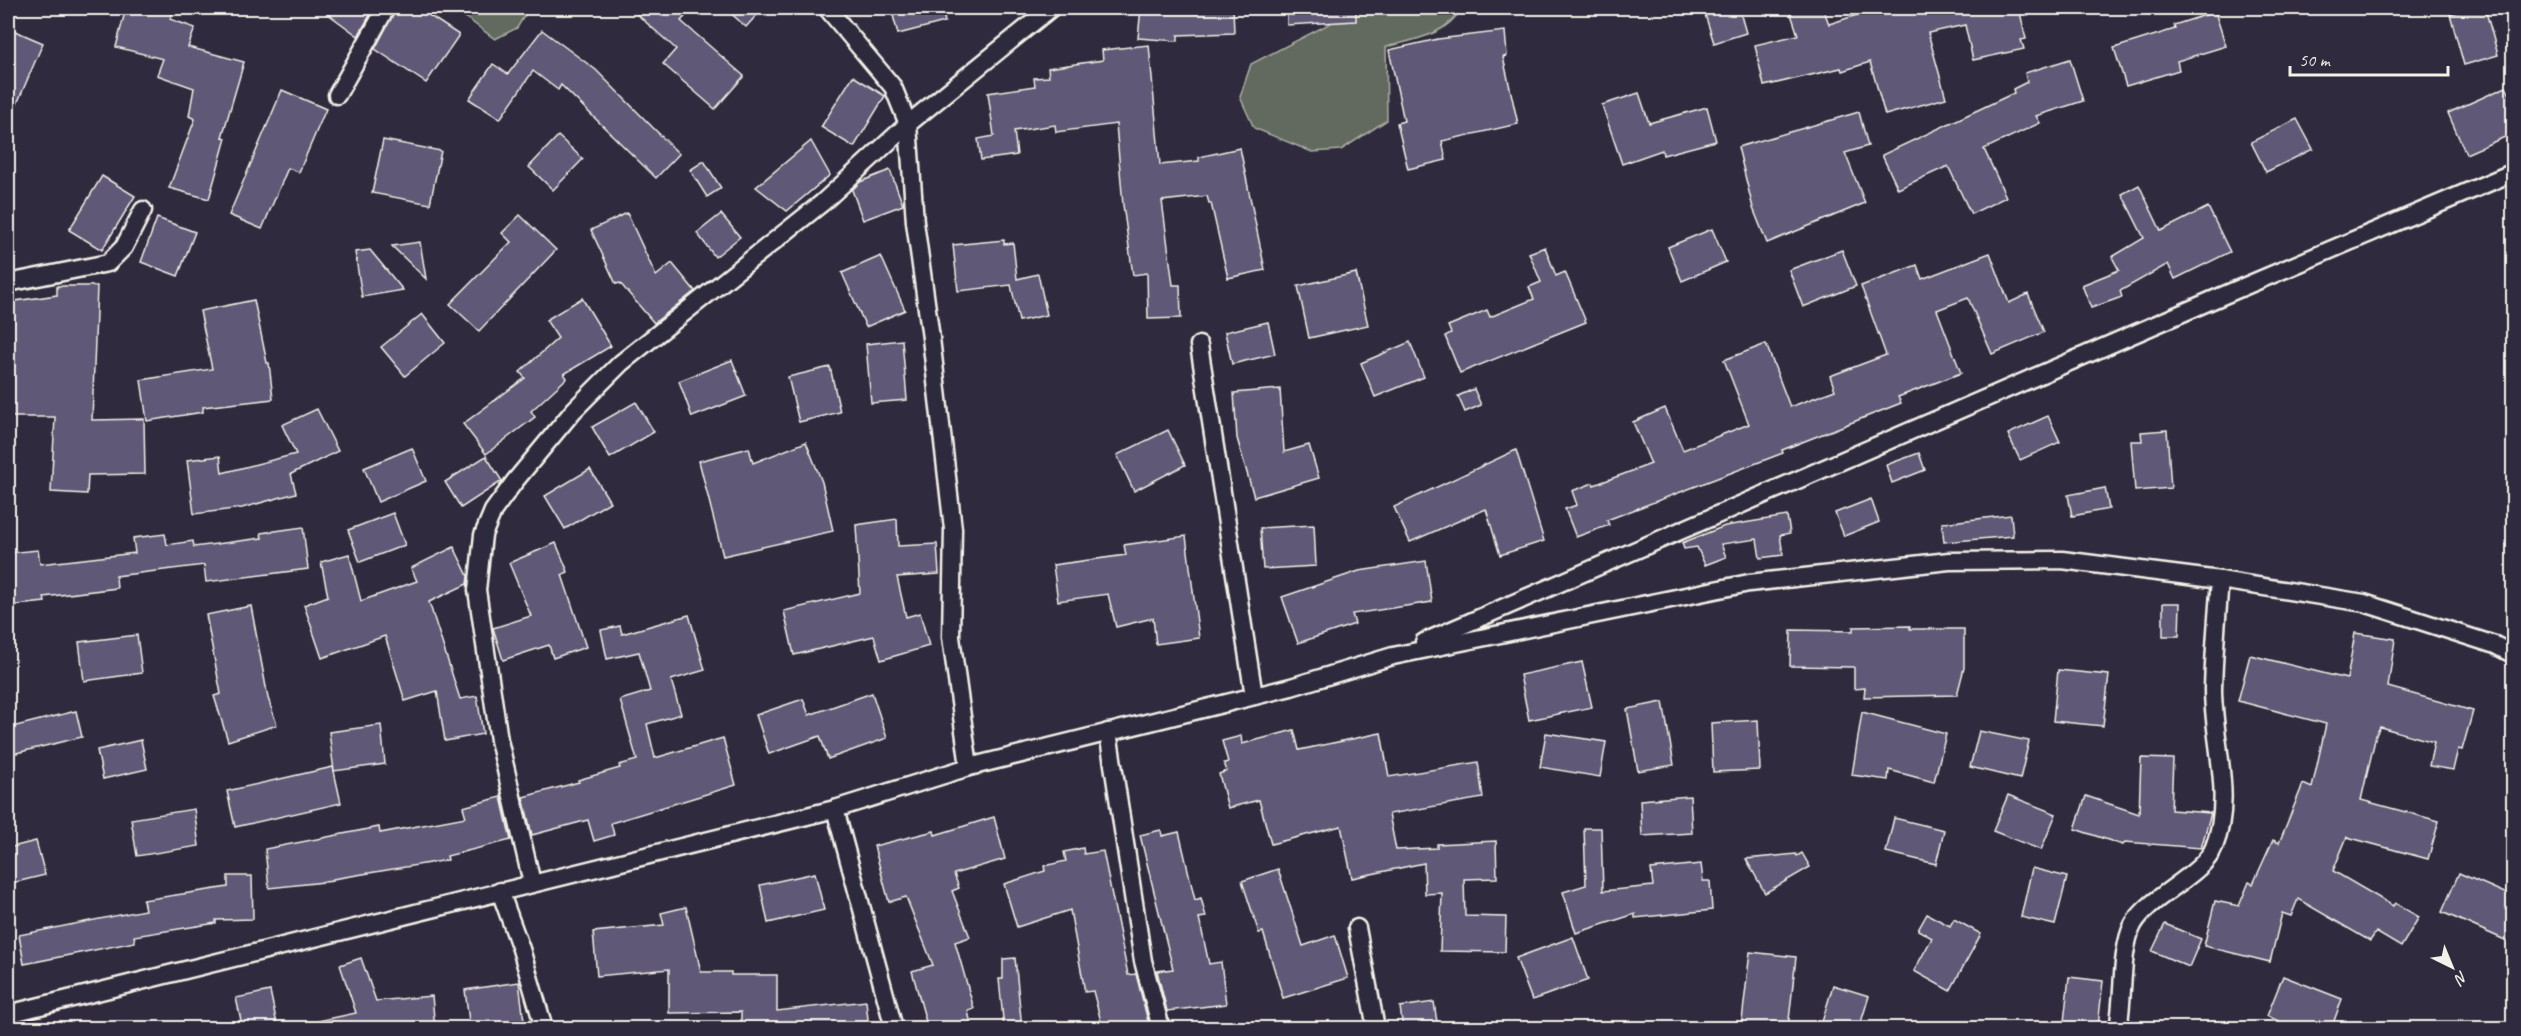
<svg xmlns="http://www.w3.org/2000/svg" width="2521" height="1036" font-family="Caveat,sans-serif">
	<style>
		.green { fill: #626b5e; stroke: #abaea3; stroke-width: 1.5 }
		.building { fill: #5e5876; stroke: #f4f1e8; stroke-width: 1.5 }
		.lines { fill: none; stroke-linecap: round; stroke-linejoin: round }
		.street-casing { stroke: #f4f1e8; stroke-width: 21 }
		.street { stroke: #2f2a3d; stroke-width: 16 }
	</style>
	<rect width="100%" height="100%" fill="#2f2a3d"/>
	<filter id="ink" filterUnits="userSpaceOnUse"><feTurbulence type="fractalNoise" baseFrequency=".0167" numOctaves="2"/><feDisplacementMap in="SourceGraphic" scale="12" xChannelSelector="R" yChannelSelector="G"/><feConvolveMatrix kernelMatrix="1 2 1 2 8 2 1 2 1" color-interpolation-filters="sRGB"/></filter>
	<g filter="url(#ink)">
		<!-- green -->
		<g class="green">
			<path d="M453,8H529L517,28L495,39Z"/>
			<path d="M1343,8H1462C1445,36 1416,39 1386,47L1387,120L1341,150L1312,152L1254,128L1240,97L1251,64L1331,23Z"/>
		</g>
		<!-- building -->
		<g class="building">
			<path d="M126,8H160L173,11L170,19L195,28L188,47L244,62L222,137L226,138L209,199L169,188L195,119L189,116L194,88L157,75L163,59L116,47Z"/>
			<path d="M320,8H374L358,36Z"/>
			<path d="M396,8H418L459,35L426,83L375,49Z"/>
			<path d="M630,8H693L681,21L744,76L715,109L663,64L676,49Z"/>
			<path d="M725,8H763L746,27Z"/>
			<path d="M891,8H942L945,22L898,34Z"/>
			<path d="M1141,8H1233L1234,33L1178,35V41L1138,38Z"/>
			<path d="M1287,8H1356V21L1287,25Z"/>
			<path d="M1703,8H1739L1746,33L1714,43Z"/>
			<path d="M1789,8H1823L1829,24L1879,8H2019L2026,39L2021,40L2024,49L1973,60L1965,25L1928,33L1946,98L1885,115L1870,62L1842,71L1841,68L1764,86L1755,45L1798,35Z"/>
			<path d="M2474,8H2485L2498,55L2464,65L2450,14Z"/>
			<path d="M2215,12L2226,46L2177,61L2179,70L2126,86L2114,48L2175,29L2174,25Z"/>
			<path d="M8,28L43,43L8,125Z"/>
			<path d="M542,30L596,70L679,154L656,178L561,85L558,90L533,71L500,119L469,99L493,64L508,74Z"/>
			<path d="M1505,31L1507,56L1503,57L1518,124L1442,141L1446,160L1408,169L1397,123L1404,121L1389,50L1438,39Z"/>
			<path d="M1149,45L1160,165L1199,161V157L1240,148L1265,270L1228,278L1211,203H1209L1207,196L1162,201L1173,285H1180L1181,318L1148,319L1147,273L1133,275L1123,205L1116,124L1056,132L1055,125L1014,131L1017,155L981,160L978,139L994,136L988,93L1035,86L1034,78L1049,77L1048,68L1103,60L1102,50Z"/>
			<path d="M2070,59L2083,101L2036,116L2040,123L1984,149L2006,197L1971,214L1948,166L1898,189L1882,155L2014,93L2013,89L2027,82L2025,73Z"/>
			<path d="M853,76L885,96L854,147L821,127Z"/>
			<path d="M2506,87L2514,103V133L2466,154L2448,113Z"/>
			<path d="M282,90L326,109L299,172L288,168L262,229L229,215Z"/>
			<path d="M1639,93L1649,123L1707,107L1716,141L1663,155L1662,150L1622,164L1602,105Z"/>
			<path d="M1859,112L1868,146L1845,153L1865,203L1767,243L1753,208L1738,147Z"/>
			<path d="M2297,119L2313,149L2266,172L2251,142Z"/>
			<path d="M558,136L583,159L553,190L529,167Z"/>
			<path d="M383,140L441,151L430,204L372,193Z"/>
			<path d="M811,141L830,175L787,211L756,187Z"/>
			<path d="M704,161L721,188L707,197L690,170Z"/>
			<path d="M890,170L903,205L863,220L852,190L860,182Z"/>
			<path d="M102,176L135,196L102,250L69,230Z"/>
			<path d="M2139,185L2161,231L2208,207L2230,252L2175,279L2168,264L2120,291L2122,297L2091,308L2082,285L2119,270L2112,257L2144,238L2122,194Z"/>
			<path d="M627,213L656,276L672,263L695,291L654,323L620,283L616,284L591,230Z"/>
			<path d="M721,214L740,237L715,257L697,233Z"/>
			<path d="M520,215L556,250L479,331L450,304L511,242L502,233Z"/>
			<path d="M157,218L195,232L178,276L141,262Z"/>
			<path d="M1712,229L1726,262L1682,281L1668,247Z"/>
			<path d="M1004,240V244L1013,243L1017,279L1038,274L1047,315L1019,321L1011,285L958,291L953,245Z"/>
			<path d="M420,242L426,279L392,246Z"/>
			<path d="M1545,247L1556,276L1565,272L1586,322L1460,373L1445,336L1451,333L1448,326L1487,310L1490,317L1534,299L1529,287L1541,282L1529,253Z"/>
			<path d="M370,250L403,290L362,297L355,252Z"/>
			<path d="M1842,250L1856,286L1803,307L1789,270Z"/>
			<path d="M1990,253L2009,303L2028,294L2044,332L1992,354L1968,298L1937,310L1961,373L1898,397L1901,403L1782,450L1783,453L1607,520L1609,525L1576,537L1565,509L1577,505L1572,491L1593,483L1594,485L1651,464L1633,422L1665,408L1683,450L1749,424L1724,360L1766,344L1790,407L1835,390L1830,376L1886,355L1861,286L1917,265L1922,279Z"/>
			<path d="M881,256L905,310L866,327L842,273Z"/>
			<path d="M1356,273L1368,325L1309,338L1298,286Z"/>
			<path d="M57,286H97L92,420L144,419L145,474L88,475L87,494L51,492L55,417H8V302L57,295Z"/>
			<path d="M582,298L611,346L564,374L567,378L531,411L535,417L486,454L463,424L525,378L520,372L558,338L546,320Z"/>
			<path d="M254,300L267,363H269L273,399L203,407V412L147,421L141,380L212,369L200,311Z"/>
			<path d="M422,314L445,343L405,376L381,347Z"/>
			<path d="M1268,322L1275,354L1232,364L1225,332Z"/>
			<path d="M902,340L907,400L871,403L866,344Z"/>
			<path d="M1410,342L1424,377L1375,397L1361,363Z"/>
			<path d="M732,360L746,396L692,417L679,381Z"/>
			<path d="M830,367L840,412L799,422L788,377Z"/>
			<path d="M1280,389L1284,452L1309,445L1319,478L1254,497L1237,438L1234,393Z"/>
			<path d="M1474,389L1481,405L1465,412L1458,396Z"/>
			<path d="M636,402L654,432L610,458L592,427Z"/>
			<path d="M317,409L338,451L291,474L296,493L242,508L194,514L187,460L220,456L222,473L296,454L282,425Z"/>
			<path d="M2048,416L2060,442L2020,460L2008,434Z"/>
			<path d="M1168,430L1185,465L1134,491L1117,455Z"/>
			<path d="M2167,430L2171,488L2135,491L2131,441H2142L2141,432Z"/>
			<path d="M806,442L822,482L833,531L723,556L699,461L749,448L753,463Z"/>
			<path d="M412,448L426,481L378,502L364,468Z"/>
			<path d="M1516,450L1544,541L1500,555L1486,509L1410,542L1394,507Z"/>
			<path d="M1919,453L1925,470L1892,483L1886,465Z"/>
			<path d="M486,456L502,481L461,508L445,482Z"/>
			<path d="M590,469L610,502L565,529L545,496Z"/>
			<path d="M2105,488L2109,509L2072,516L2068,495Z"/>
			<path d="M1871,499L1879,522L1844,536L1835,513Z"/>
			<path d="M393,513L405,545L360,562L348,530Z"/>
			<path d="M2011,515L2013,536L1944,542L1942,523Z"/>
			<path d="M1787,516L1790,533L1780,535L1783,555L1760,558L1757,539L1721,544L1726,557L1705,565L1697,547L1684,549L1682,543L1725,526Z"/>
			<path d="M897,519L898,546L937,544L939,574L897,577L906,617L920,613L929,646L881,660L874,636L794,655L784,611L860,593L856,525Z"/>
			<path d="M1314,525L1316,566L1263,569L1260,528Z"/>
			<path d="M303,527L308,569L206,582L204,565L116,576L117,588L44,597L45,602L8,606V553L38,550L40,564L135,553L133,538L165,534L167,545L193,541L194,547L262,538L261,533Z"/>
			<path d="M1186,536L1199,638L1156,644L1153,618L1116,627L1108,594L1058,601L1053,565L1126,555L1124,545Z"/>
			<path d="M556,543L568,572L562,575L586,647L553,658L549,645L503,660L493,628L531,616L509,563Z"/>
			<path d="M454,547L468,576L467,584L429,602L460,699L477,696L483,734L445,741L437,691L405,701L385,636L322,658L304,605L328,596L321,562L349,554L361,601L417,581L411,568Z"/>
			<path d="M1426,561L1432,602L1352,614L1355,624L1298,643L1282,597L1359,571Z"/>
			<path d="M2163,603H2180L2179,636H2163Z"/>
			<path d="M251,606L268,698L277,725L228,741L214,696L221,694L206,615Z"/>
			<path d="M689,615L705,670L671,680L681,714L647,724L655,758L723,738L736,785L611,823L614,835L594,841L588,820L532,835L523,797L579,782L578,780L620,768L619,765L637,760L620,700L650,691L639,652L607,659L601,630L620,626L622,634Z"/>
			<path d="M1910,626V629H1964V668L1957,695L1864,697L1865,688L1854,689V667L1790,666L1791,630L1853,631V627Z"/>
			<path d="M2355,633L2395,639L2388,687L2473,711L2462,750L2458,749L2453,770L2429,766L2434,742L2380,727L2376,735L2361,800L2439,821L2428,859L2347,837L2333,871L2393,906L2395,903L2419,917L2401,947L2376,932L2370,941L2298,899L2291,916L2282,913L2270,962L2204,946L2215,901L2239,906L2249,882L2253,884L2273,840L2279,843L2303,784L2312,788L2326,724L2238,701L2250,655L2347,679Z"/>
			<path d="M137,635L142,673L84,681L79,642Z"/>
			<path d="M1582,662L1592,707L1529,720L1520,675Z"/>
			<path d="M2058,670L2109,675L2103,726L2053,721Z"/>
			<path d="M872,693L887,738L828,759L820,736L769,754L756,715L803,699L809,715Z"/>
			<path d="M1663,702L1674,765L1638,771L1627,709Z"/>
			<path d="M76,711L82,737L8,755V728Z"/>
			<path d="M1862,712L1946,734L1934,782L1889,770L1888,780L1852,775Z"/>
			<path d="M1758,720L1760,770L1713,772L1711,723Z"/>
			<path d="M381,725L385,764L334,771L329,732Z"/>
			<path d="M1294,730L1299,750L1381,733L1389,777L1478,762L1483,798L1389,814L1396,850L1437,848V844L1496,841L1497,878L1464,879L1465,916L1506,917L1505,952L1440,951L1442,893L1425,894L1424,863L1352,878L1341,826L1271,844L1259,800L1228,808L1219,774L1227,771L1224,763L1228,762L1222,741L1241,736L1242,744Z"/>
			<path d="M1979,731L2029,741L2020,779L1970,767Z"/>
			<path d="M1546,733L1606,742L1600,777L1540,767Z"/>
			<path d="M141,740L147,769L103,779L97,750Z"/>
			<path d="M2141,758L2173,759L2171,810L2211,813L2201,848L2125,842L2123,845L2075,829L2086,796L2139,814Z"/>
			<path d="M333,767L341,803L235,827L227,791Z"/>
			<path d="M2008,795L2056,814L2041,850L1993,831Z"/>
			<path d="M1690,796L1692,833L1642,836L1640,800Z"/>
			<path d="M501,797L511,840L447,856L448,860L333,879V881L269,888L265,849L379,827L380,833L466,817L463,807Z"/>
			<path d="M194,809L199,846L137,856L131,819Z"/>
			<path d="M994,817L1005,859L954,874L959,888L952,891L970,937L955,942L974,1009L968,1011L972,1029H928L912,971L933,965L906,897L889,902L874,846L934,831L935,835Z"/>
			<path d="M1894,818L1944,830L1936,864L1886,852Z"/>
			<path d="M1584,828H1601L1603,891L1653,886L1651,869L1701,864L1703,881H1710L1712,910L1635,918V914L1576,933L1563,892L1586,885Z"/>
			<path d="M1161,830L1162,836L1179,832L1195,900L1201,898L1206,917L1199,918L1209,964L1221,962L1226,1004L1167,1011L1157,971L1173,969L1140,835Z"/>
			<path d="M36,841L45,875L8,884V848Z"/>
			<path d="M1083,848L1084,854L1103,851L1128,975L1136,974L1150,1029H1103L1093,991L1085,992L1070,910L1017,927L1004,884L1045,871L1044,866L1066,861L1064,852Z"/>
			<path d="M1802,853L1810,867L1765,893L1746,859L1796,854L1797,856Z"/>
			<path d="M2032,868L2067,877L2055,925L2021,917Z"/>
			<path d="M1278,869L1303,946L1335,935L1348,978L1283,998L1263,932L1259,933L1242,881Z"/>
			<path d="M815,873L824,910L768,923L760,885Z"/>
			<path d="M2459,873L2514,897V944L2442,912Z"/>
			<path d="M228,876H252L253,919L216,920V923L134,936L135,942L24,964L19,935L145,910L143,900L228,887Z"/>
			<path d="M686,907L701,972H731V975H777V1011L866,1001L869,1029H808L807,1026H741V1012L669,1013V969L597,976L593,932L664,925L661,913Z"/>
			<path d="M1927,914L1950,926L1954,919L1981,934L1950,991L1914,971L1932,938L1918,930Z"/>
			<path d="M2165,924L2201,939L2189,967L2152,951Z"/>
			<path d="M1573,937L1588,980L1532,1000L1516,958Z"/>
			<path d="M1750,952L1796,957L1788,1029H1741Z"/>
			<path d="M361,958L376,1001L432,996L435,1029H319L318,1021L356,1013L340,965Z"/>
			<path d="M1015,958L1022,1029H1004L999,979H1003V959Z"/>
			<path d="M2283,976L2342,999L2331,1029H2297L2267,1016Z"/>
			<path d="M2069,977L2103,981L2098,1026L2064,1022Z"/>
			<path d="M519,982L525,1029H470L465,990Z"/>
			<path d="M1833,985L1869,996L1859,1029H1820Z"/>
			<path d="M270,991L278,1029H243L236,998Z"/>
			<path d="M1434,1002L1438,1029H1403L1400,1007Z"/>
		</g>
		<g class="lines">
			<!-- street casing -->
			<g class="street-casing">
				<g id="street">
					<path d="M827,8L893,87L908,124L915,222L931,338L953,529L951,637L969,767"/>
					<path d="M337,95L386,8"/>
					<path d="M8,283L108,263L124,247L143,210"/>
					<path d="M1199,345L1254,696"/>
					<path d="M1424,642L2210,301L2514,172"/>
					<path d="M1108,732L1143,961L1161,1028"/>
					<path d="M835,809L894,1028"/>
					<path d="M532,883L499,740L477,590L483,535L493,511L515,481L574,410L621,363L822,203L908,124L1051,8"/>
					<path d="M500,891L521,949L544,1028"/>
					<path d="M1357,928L1376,1028"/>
					<path d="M8,1014L835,809L969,767L1291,687L1393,656L1749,583L1949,561L2062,560L2220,580L2364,603L2495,645L2514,655"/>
					<path d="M2118,1028C2124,1000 2120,950 2133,925C2150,895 2203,876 2214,847C2234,797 2213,741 2213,689C2214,653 2217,616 2220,580"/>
				</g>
			</g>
			<!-- street -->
			<use href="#street" class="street"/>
		</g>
	</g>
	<!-- margin -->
	<rect width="2521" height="1036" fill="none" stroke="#2f2a3d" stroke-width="30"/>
	<rect x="15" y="15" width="2491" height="1006" fill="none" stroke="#f4f1e8" stroke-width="2" filter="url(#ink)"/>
	<!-- north arrow -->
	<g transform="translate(2452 967) rotate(137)" stroke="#2f2a3d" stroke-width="4.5" paint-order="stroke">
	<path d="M0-4.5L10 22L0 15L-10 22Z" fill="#f4f1e8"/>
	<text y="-9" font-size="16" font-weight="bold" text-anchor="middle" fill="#f4f1e8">N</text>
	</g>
	<!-- scale -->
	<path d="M2290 66v9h158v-9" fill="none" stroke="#f4f1e8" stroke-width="3"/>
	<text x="2299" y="66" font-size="18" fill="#f4f1e8" stroke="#2f2a3d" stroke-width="4.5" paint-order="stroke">50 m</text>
</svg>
